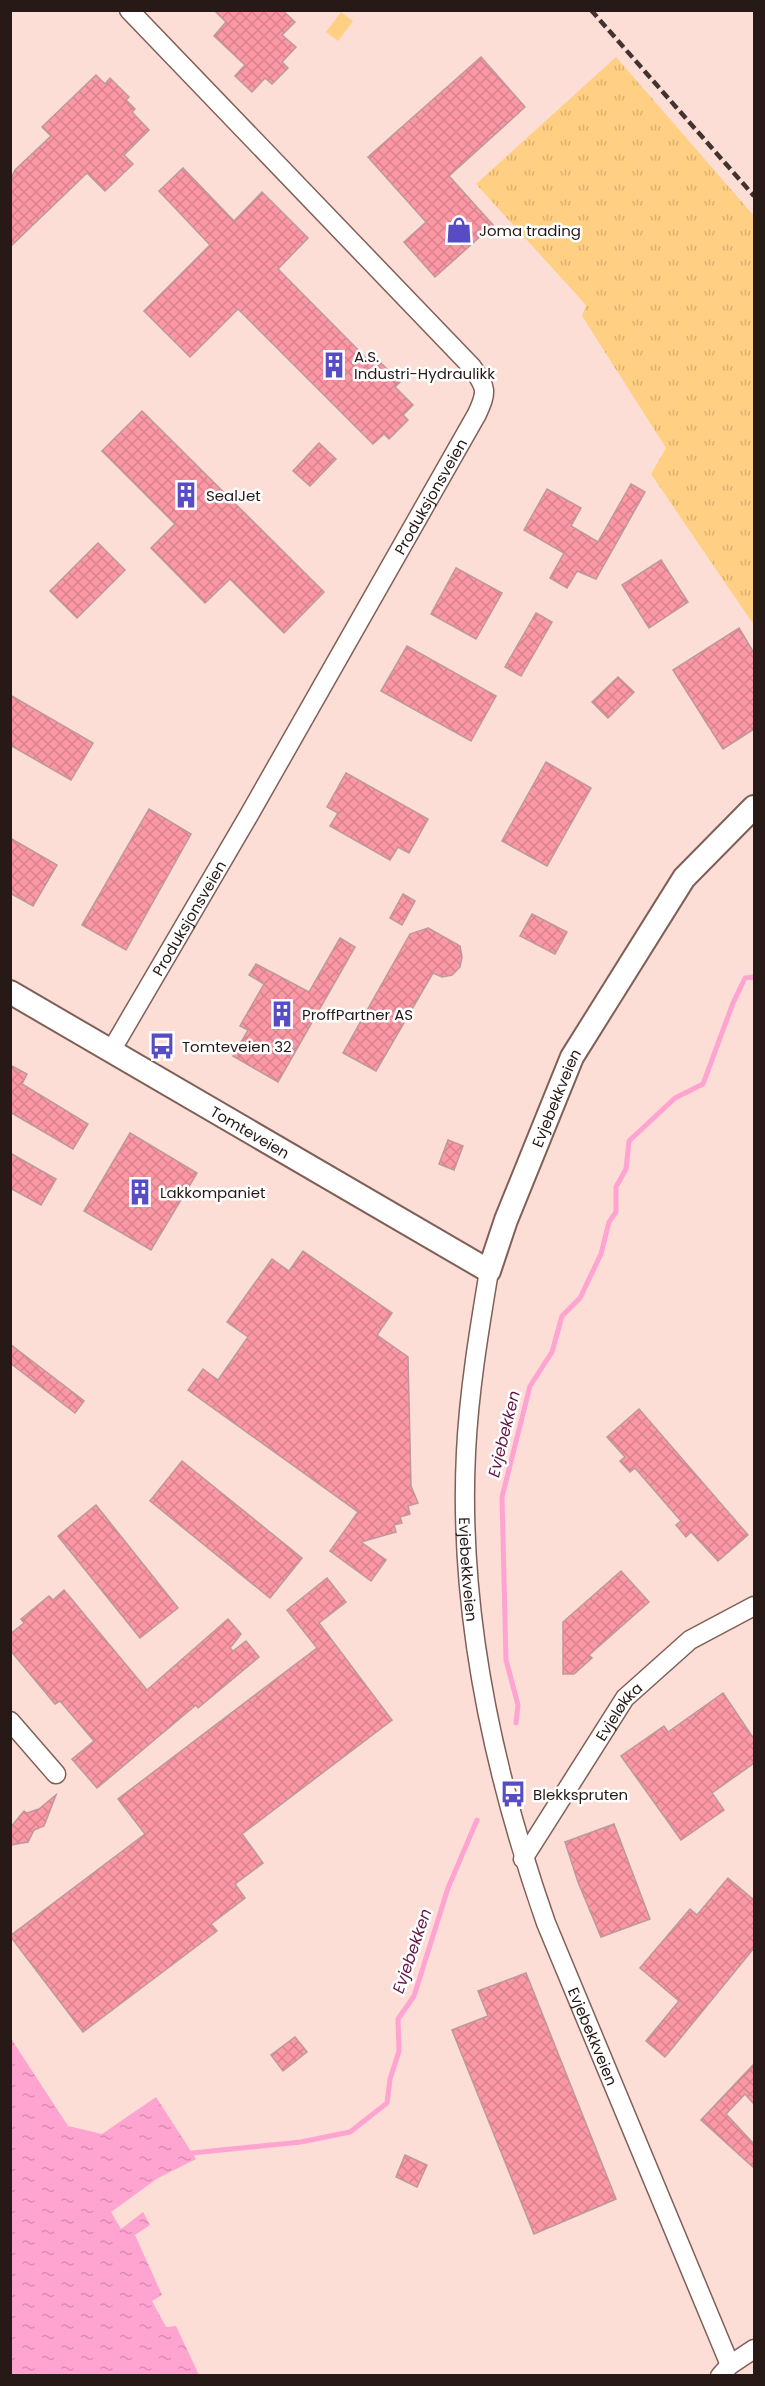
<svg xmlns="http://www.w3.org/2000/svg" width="765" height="2386" font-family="Poppins,sans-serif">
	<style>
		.grass { fill: url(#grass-tufts) }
		.park { fill: #ffcf83 }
		.water { fill: url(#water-ripples) }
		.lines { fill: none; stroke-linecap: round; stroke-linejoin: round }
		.stream { stroke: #ffa3d0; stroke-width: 5 }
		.building { fill: url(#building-cross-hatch); stroke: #bd989c; stroke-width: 1.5 }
		.minor-casing { stroke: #805f57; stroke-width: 21 }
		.tertiary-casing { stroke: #805f57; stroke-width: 26 }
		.minor { stroke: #fff; stroke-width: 18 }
		.tertiary { stroke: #fff; stroke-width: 22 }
		.rail { stroke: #433330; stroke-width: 4.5; stroke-dasharray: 9 4.5; stroke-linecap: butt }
		.labels { text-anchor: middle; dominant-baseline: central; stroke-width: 5; stroke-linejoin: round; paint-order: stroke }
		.poi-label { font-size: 15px; fill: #261916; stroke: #fff; text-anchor: start }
		.street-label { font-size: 15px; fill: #261916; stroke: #fff }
		.water-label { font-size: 16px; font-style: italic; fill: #631443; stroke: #fff }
	</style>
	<defs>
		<pattern id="grass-tufts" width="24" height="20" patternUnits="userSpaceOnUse" patternTransform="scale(1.5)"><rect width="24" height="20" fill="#ffcf83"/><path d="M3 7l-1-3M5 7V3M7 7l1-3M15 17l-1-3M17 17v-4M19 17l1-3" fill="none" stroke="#dab170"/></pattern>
		<pattern id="water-ripples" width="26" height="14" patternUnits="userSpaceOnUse" patternTransform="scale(1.5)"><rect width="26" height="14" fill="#ffa3d0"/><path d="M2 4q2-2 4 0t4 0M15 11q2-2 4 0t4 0" fill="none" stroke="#da8cb2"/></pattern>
		<pattern id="building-cross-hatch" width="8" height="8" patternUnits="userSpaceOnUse" patternTransform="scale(1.5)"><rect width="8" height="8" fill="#fc98a5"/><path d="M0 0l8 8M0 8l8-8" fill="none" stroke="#d8828d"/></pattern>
	</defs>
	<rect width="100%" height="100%" fill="#fcded6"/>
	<!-- grass -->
	<path class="grass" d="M616,57L754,216V625L651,474L666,448L582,316L586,305L476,184Z"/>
	<!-- park -->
	<path class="park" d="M341,12L353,21L338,41L326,32Z"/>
	<!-- water -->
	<path class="water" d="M10,2037L68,2126L102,2134L156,2097L196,2159L158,2178L111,2212L121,2229L143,2212L150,2225L135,2235L162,2295L152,2301L166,2327L176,2326L199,2375H11Z"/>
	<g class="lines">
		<!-- stream -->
		<g class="stream">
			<path d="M516,1723L518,1705L506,1660L502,1497L530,1386L552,1352L562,1316L580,1298L601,1254L609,1222L616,1212V1187L626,1169L629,1141L675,1098L703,1084L733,1003L745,978L754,977"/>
			<path d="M192,2153L301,2142L350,2132L387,2103L390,2079L399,2051L398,2019L414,1996L448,1888L477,1820"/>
		</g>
	</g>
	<!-- building -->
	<g class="building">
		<path d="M214,10H282L295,22L282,35L296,47L282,62L288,68L272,84L265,78L252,92L235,76L245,65L214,36L226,22Z"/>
		<path d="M481,57L525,107L449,176L493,225L435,277L404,242L426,222L368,157Z"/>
		<path d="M96,75L105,84L110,78L129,97L126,100L135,109L132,112L149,130L124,155L133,164L105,191L87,173L10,247V181L15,170L51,136L42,127Z"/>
		<path d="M183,168L234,221L262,192L308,238L278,269L376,368L381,363L400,382L395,387L413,405L403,415L408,420L389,439L384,434L373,444L238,309L190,357L144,311L210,245L159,191Z"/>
		<path d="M142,411L324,592L284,633L230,579L205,603L151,548L175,524L102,451Z"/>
		<path d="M319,443L336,459L310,486L293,471Z"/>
		<path d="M631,484L645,492L596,579L577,571L567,588L550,578L564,553L524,530L547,489L581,508L571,526L598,542Z"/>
		<path d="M98,543L125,570L77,618L50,591Z"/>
		<path d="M661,560L688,602L649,628L622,585Z"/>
		<path d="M456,568L502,593L476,639L431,614Z"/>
		<path d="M536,613L552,622L521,676L505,667Z"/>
		<path d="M739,628L754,653V729L723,749L673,670Z"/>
		<path d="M407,646L496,696L471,741L381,691Z"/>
		<path d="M618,677L634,692L608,718L592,702Z"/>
		<path d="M10,695L93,743L71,780L10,745Z"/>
		<path d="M546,762L591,788L547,866L502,841Z"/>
		<path d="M346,773L428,819L409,853L398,847L390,860L330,826L338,813L327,807Z"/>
		<path d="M149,809L191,834L126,950L82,925Z"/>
		<path d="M10,838L57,865L33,906L10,893Z"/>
		<path d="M403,894L415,901L402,925L390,918Z"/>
		<path d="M532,914L567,932L555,954L520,936Z"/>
		<path d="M428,928L460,946L462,957L460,967L452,975L442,977L433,973L376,1071L343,1053L410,934Z"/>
		<path d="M340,938L355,947L278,1082L233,1056L248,1030L240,1026L264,984L249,975L256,964L309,992Z"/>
		<path d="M10,1065L27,1074L22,1084L88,1124L73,1149L10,1112Z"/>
		<path d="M130,1133L197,1173L151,1250L84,1211Z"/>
		<path d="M448,1140L463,1146L454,1170L439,1164Z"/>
		<path d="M10,1153L56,1179L41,1205L10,1188Z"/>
		<path d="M303,1251L392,1313L377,1335L408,1357L411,1486L418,1503L408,1506L410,1514L400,1517L402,1523L394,1525L396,1532L361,1542L386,1560L371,1581L330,1551L358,1512L188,1390L203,1369L218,1380L248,1337L227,1322L272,1259L289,1271Z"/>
		<path d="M10,1344L84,1401L75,1413L10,1363Z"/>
		<path d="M639,1409L748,1535L718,1561L691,1532L686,1537L676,1525L681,1521L635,1468L630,1472L620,1461L625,1457L607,1437Z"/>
		<path d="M182,1461L302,1558L270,1598L150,1501Z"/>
		<path d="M96,1505L178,1608L140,1638L58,1536Z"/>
		<path d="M621,1571L649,1602L589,1655L592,1658L574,1674H563V1622Z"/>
		<path d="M327,1578L346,1602L319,1623L392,1720L242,1834L263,1863L235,1884L245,1898L211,1924L217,1931L83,2032L10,1936L145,1834L118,1799L317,1648L287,1610Z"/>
		<path d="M64,1590L147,1690L228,1619L241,1634L230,1648L233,1651L246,1641L259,1657L198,1708L196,1705L97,1788L72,1759L94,1741L60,1701L55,1704L10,1650V1634L24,1623L21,1619L49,1596L53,1600Z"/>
		<path d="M723,1693L754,1739V1763L712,1793L724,1810L681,1840L621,1756L664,1726L668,1732Z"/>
		<path d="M56,1795L44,1826L34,1830L28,1842L10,1845V1828L24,1811L27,1813L39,1809Z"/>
		<path d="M614,1824L650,1919L601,1937L578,1882L565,1842Z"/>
		<path d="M728,1878L754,1900V1948L665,2057L646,2041L679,2001L640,1968L690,1909L697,1915Z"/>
		<path d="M526,1973L616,2199L534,2234L452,2030L488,2016L478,1991Z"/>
		<path d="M295,2037L307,2052L283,2071L271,2055Z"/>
		<path d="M754,2064V2104L745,2094L726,2114L754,2144V2168L701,2120Z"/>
		<path d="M405,2155L427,2165L417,2187L396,2177Z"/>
	</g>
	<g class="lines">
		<!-- minor casing -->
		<g class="minor-casing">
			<g id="minor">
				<path id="s1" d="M111,1051L249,815L477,414C488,390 486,388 472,367L129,10"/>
				<path id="s2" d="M489,1271C479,1331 469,1391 466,1452C458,1613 493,1772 546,1923L730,2365"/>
				<path d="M10,1721L56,1774"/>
				<path id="s3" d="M523,1859L625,1698L690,1640L754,1606"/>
				<path d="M720,2376L730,2365L754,2349"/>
			</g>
		</g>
		<!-- tertiary casing -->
		<g class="tertiary-casing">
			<g id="tertiary">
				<path id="s4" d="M10,992L489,1271L506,1220L572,1057L684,878L754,807"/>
			</g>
		</g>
		<!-- minor -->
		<use href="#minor" class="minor"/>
		<!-- tertiary -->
		<use href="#tertiary" class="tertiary"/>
		<!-- rail -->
		<path class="rail" d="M591,10L754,196"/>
	</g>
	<!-- icons -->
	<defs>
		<g id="shop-bare" transform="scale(2.07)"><path d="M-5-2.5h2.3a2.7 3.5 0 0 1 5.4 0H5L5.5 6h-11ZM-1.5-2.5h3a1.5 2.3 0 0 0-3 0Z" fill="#574cc3" stroke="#fff" stroke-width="2.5" paint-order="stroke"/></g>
		<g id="building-bare" transform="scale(2.07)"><path d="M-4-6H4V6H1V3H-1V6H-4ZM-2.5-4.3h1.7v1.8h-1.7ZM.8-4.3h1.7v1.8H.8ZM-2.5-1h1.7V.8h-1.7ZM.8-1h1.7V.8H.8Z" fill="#574cc3" stroke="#fff" stroke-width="2.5" paint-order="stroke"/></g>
		<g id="bus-bare" transform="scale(2.07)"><path d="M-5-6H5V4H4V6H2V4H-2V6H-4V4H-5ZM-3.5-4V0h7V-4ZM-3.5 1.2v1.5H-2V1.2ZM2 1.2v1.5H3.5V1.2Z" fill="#574cc3" stroke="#fff" stroke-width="2.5" paint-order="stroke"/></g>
	</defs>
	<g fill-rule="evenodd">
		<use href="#shop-bare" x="459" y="230"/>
		<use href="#building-bare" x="334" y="365"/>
		<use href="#building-bare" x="186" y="495"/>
		<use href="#building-bare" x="282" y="1014"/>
		<use href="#bus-bare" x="162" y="1046"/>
		<use href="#building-bare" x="140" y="1192"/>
		<use href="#bus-bare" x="513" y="1794"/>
	</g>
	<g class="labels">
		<!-- poi labels -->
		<g class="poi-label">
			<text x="479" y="230">Joma trading</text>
			<text x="354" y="356">A.S.<tspan x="354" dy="17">Industri-Hydraulikk</tspan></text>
			<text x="206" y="495">SealJet</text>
			<text x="302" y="1014">ProffPartner AS</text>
			<text x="182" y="1046">Tomteveien 32</text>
			<text x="160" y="1192">Lakkompaniet</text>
			<text x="533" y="1794">Blekkspruten</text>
		</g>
		<!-- street labels -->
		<g class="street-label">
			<text stroke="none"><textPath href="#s1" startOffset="640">Produksjonsveien</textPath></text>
			<text stroke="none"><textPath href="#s1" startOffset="154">Produksjonsveien</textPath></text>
			<text stroke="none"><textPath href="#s4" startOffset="740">Evjebekkveien</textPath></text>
			<text stroke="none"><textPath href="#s4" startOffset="278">Tomteveien</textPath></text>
			<text stroke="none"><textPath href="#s2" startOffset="300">Evjebekkveien</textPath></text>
			<text stroke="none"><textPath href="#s3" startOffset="176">Evjeløkka</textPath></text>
			<text stroke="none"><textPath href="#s2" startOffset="786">Evjebekkveien</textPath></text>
		</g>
		<!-- water labels -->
		<g class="water-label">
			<text transform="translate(504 1434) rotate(-76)">Evjebekken</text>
			<text transform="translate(412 1951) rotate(-71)">Evjebekken</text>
		</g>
	</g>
	<!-- border -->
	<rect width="765" height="2386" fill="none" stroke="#261916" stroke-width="24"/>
</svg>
